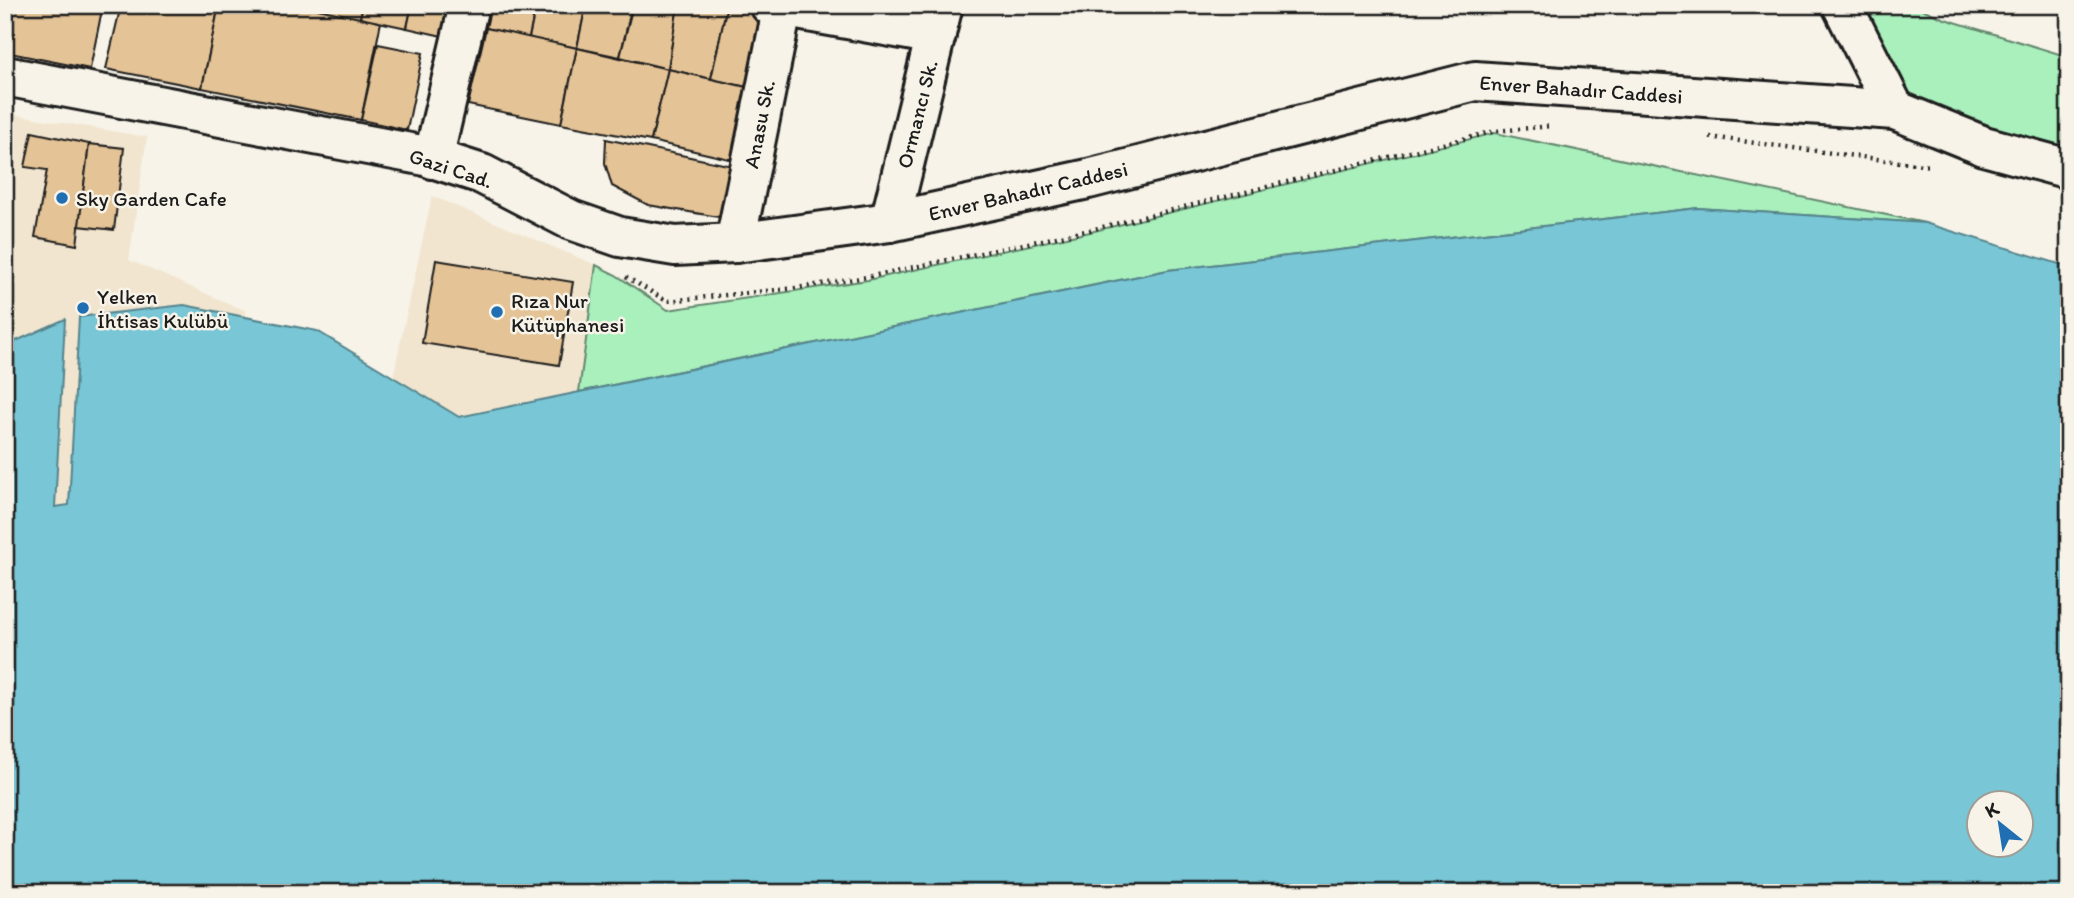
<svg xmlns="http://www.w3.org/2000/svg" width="2074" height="898" font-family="Itim,sans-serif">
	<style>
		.built { fill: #f1e5cf }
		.green { fill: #a9f0bd; stroke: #62866c; stroke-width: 2 }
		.water { fill: #79c7d6; stroke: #54838c; stroke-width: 2; fill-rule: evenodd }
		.building { fill: #e4c396; stroke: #1c1c1c; stroke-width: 2 }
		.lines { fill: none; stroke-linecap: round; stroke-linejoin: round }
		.minor-casing { stroke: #1c1c1c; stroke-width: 44 }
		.major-casing { stroke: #1c1c1c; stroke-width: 44 }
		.path { stroke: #1c1c1c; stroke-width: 4.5; stroke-dasharray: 2 5; stroke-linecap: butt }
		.minor { stroke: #f7f3e8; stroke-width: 38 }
		.major { stroke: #f7f3e8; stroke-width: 38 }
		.poi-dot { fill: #1f6fb2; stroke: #f7f3e8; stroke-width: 2.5 }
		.labels { text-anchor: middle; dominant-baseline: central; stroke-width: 5; stroke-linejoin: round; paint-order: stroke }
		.street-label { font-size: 21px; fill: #1c1c1c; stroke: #f7f3e8 }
		.poi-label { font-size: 21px; fill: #1c1c1c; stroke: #f7f3e8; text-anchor: start }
	</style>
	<rect width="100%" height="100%" fill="#f7f3e8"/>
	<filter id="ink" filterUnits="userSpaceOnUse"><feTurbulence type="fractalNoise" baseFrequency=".0143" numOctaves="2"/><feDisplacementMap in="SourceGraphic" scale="14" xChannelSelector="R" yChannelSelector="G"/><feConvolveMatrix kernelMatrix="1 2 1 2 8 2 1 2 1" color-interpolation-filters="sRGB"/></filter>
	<g filter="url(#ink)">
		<!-- built -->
		<g class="built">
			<path d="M5,113L147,137L129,260L246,311L245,317L184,305L79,317L69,506L54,507L65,320L5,346Z"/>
			<path d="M432,196L596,265L579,392L458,417L393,377Z"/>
		</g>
		<!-- green -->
		<g class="green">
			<path d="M1842,5H1913L1945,19L2069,57V169L1895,110Z"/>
			<path d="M1495,133L1925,223L1698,208L1168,270L579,392L596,265L616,275L668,310L868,280L1090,232Z"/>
		</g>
		<!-- water -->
		<path class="water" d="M1698,208L1925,223L2069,267V893H5V346L65,319L55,507L69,505L79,317L184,305L317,331L459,417L1168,270ZM1980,804H2022V846H1980Z"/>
		<!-- building -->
		<g class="building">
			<path d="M5,5H14L5,48Z"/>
			<path d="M14,5H103L90,69L5,52Z"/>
			<path d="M121,5H219L202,88L106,69Z"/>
			<path d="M219,5H301L381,22L361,120L202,88Z"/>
			<path d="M319,5H363L360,18L318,9Z"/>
			<path d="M363,5H412L407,28L360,18Z"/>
			<path d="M412,5H459L451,38L407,28Z"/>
			<path d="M491,5H536L529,38L486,28Z"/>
			<path d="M536,5H586L577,48L529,38Z"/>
			<path d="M586,5H632L620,57L577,48Z"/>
			<path d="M633,5H678L668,69L620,57Z"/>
			<path d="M678,5H727L711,79L668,69Z"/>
			<path d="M727,5L772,15L755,89L711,79Z"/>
			<path d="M486,28L577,48L561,124L468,105Z"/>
			<path d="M378,44L423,53L407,130L361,120Z"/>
			<path d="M577,48L668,69L651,141L561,124Z"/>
			<path d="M668,69L755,89L738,161L651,141Z"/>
			<path d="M32,132L89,144L77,245L35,237L47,170L25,167Z"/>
			<path d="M606,139L737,167L725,218L648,205L612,186L605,163Z"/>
			<path d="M89,144L124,148L114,230L79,226Z"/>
			<path d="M436,260L573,282L559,365L422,343Z"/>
		</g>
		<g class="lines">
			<!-- minor casing -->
			<g class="minor-casing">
				<g id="minor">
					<path d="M770,5L936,35"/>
					<path d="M1842,5L1895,110"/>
					<path d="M433,159L469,5"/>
					<path d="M890,222L943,5"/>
					<path d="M735,243L783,5"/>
				</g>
			</g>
			<!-- major casing -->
			<g class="major-casing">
				<path id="major" d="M5,76L426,156L482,174L571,220L620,237L675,246L735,243L890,222L1088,179L1475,81L1895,110L1984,146L2069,169"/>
			</g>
			<!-- path -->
			<g class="path">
				<path d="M1710,137L1930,166"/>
				<path d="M626,277L667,301L796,288L867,277L1090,230L1496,131L1552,126"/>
			</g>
			<!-- minor -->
			<use href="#minor" class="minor"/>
			<!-- major -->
			<use href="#major" class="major"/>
		</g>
	</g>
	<!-- markers -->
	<g class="poi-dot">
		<circle cx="62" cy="198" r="7"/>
		<circle cx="83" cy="308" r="7"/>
		<circle cx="497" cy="312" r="7"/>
	</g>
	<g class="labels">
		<!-- street labels -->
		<g class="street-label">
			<text transform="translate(1581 89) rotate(4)">Enver Bahadır Caddesi</text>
			<text transform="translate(917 114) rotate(-76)">Ormancı Sk.</text>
			<text transform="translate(759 124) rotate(-79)">Anasu Sk.</text>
			<text transform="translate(451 168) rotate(18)">Gazi Cad.</text>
			<text transform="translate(1028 191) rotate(-13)">Enver Bahadır Caddesi</text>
		</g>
		<!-- poi labels -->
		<g class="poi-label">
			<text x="76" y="198">Sky Garden Cafe</text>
			<text x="97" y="296">Yelken<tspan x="97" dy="24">İhtisas Kulübü</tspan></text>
			<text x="511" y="300">Rıza Nur<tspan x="511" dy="24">Kütüphanesi</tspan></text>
		</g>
	</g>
	<!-- margin -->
	<rect width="2074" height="898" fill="none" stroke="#f7f3e8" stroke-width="28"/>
	<rect x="14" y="14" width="2046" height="870" fill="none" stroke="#1c1c1c" stroke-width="2.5" filter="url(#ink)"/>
	<!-- north arrow -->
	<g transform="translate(2000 824) rotate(330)"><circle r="33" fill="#f7f3e8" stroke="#9f9d96" stroke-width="2"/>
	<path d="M0-5L12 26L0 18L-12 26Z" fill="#1f6fb2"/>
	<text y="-10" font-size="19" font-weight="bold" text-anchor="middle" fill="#1c1c1c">K</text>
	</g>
</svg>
